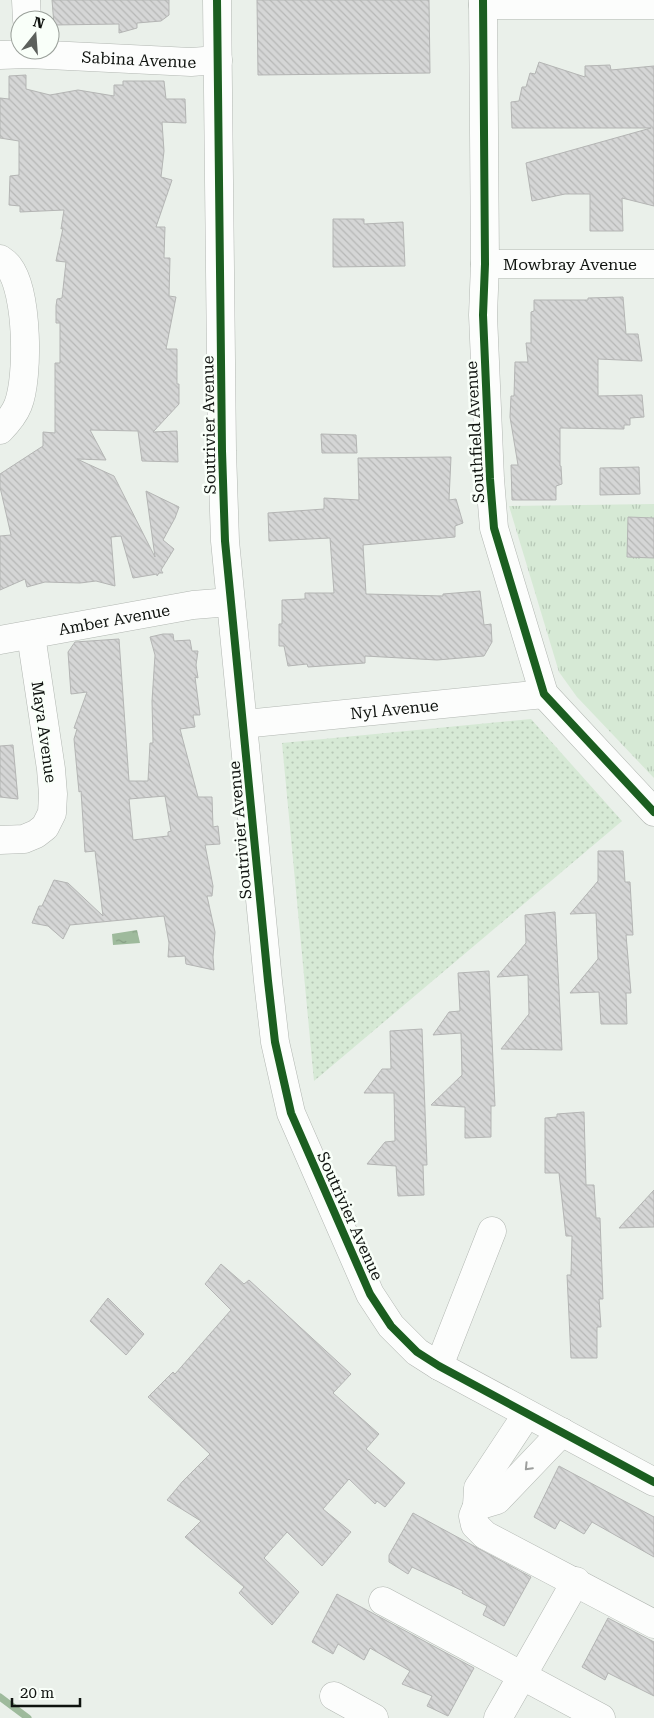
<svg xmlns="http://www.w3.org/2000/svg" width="654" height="1718" font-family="'Roboto Serif',serif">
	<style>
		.grass { fill: url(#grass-tufts) }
		.park { fill: url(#park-dots) }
		.water { fill: url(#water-ripples) }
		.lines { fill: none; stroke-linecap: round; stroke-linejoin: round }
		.stream { stroke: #9eba9c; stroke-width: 7 }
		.building { fill: url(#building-back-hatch); stroke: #b4b5b4; fill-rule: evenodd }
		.minor-casing { stroke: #b2b7b2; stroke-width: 29 }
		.minor { stroke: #fcfdfc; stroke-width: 28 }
		.cycleway-casing { stroke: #f9fff9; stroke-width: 11 }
		.cycleway { stroke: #1b5e20; stroke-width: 8 }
		.oneway { stroke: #9d9f9d }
		.labels { text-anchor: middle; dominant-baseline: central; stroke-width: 5; stroke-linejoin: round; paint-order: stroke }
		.street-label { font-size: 16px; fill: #0f130f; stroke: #f9fff9 }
	</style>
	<defs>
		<pattern id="grass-tufts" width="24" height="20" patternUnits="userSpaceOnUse" patternTransform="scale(1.25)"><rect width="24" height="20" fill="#d6e9d5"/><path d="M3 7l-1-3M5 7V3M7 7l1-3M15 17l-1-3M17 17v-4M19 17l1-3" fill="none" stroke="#b6c7b6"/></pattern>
		<pattern id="park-dots" width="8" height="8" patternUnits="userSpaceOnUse" patternTransform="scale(1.25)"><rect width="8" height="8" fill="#d6e9d5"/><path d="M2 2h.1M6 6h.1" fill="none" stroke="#b6c7b6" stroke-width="1.8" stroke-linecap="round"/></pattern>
		<pattern id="water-ripples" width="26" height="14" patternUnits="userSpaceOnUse" patternTransform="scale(1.25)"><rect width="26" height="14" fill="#9eba9c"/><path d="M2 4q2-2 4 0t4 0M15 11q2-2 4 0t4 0" fill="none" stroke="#879f85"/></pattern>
		<pattern id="building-back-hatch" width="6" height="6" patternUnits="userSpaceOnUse" patternTransform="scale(1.25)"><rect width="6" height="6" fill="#d5d6d6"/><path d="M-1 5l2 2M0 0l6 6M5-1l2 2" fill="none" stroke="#b6b7b6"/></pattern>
	</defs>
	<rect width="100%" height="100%" fill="#eaf0ea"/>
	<!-- grass -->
	<path class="grass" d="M654,504V778L577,697L559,672L509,506Z"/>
	<!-- park -->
	<path class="park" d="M531,719L622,821L314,1081L282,743Z"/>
	<!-- water -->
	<path class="water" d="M137,930L140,943L113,945L112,934Z"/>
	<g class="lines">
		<!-- stream -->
		<path class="stream" d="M0,1697L28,1718"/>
	</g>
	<!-- building -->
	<g class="building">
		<path d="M52,0H169V15L161,21L137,23V28L119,33V24L54,25Z"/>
		<path d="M257,0H429L430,73L258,75Z"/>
		<path d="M539,62L585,77V66L610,65L611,70L654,66V206L622,198L623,231H590V194H565L532,201L526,163L651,128H512L511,102L519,101L522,87H526L530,73L535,74Z"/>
		<path d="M26,75V89L50,95L78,90L114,96V85H123V81H164L166,99H185L186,123L162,122L164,151L161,177L172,180L156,227H165L164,258H170L169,296L176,297L166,349H177V384H179V404L153,432L177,431L178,462L142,461L138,431L90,430L106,460L77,459L114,476L155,557L146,491L179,507L175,518L163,540L174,549L161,570L163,573H159L157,576V574L133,578L121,536L111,537L115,586L96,581L80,583L45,582L27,587L25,579L0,590V536L11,535L0,487V474L43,446V432L55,433V363H60V323H56V306L57,299L62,298L66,262L56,261L63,228L61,229L64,210L20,212V206L9,205L10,176L19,175V141L0,138V98L9,99V76Z"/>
		<path d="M333,219H364V224L403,222L405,266L333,267Z"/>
		<path d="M623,297L626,334H638L642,361L598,359V396L642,395L644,417L630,418V425H624V429L560,428V466H561L562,484L556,486V500H512L511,465H518L510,417L511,396H514L515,362H528L526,343H531V312L534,311V300H588V298Z"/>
		<path d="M321,434L356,435L357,453H322Z"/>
		<path d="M451,457L449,500L456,499L463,523L455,526V537L363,545L366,594L443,596V594L480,591L484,625L491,624L492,642L484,656L437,660L365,656V663L308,667L307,664L288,666L284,646H279V624H282V600L305,599V593H334L330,538L269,541L268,513L324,509V498L359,500L358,458Z"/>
		<path d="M639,467L640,494L600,495V468Z"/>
		<path d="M628,517L654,518V558L627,557Z"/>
		<path d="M163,634H173L174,641L190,640L192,651H198L196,665L198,678L195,677L200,715H193L195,727L180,729L198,797H212L213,827L218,826L220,844L205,845L213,886L212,896H207L215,932L213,957L214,970L186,964L185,956L168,957L169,943L164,916L70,925L63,939L48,926L32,923L39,906H42L54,880L68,883L103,916L95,851L85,852L81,791L79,792L74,739L77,729L74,728L87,692L71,694L68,652L75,642L119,639L129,781H148L150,743H153L152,701L155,655L150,637ZM165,796L171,831L168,832V836L133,840L129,799Z"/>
		<path d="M13,745L18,799L0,797V746Z"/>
		<path d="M598,851H623L625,882H630L633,935H626L631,993H626L627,1024H601L599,992L570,993L598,959L596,913L570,914L598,881Z"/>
		<path d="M555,912L562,1050L501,1049L529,1014L528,975L497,977L526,943L525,915Z"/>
		<path d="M489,971L495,1106H491V1137L465,1138V1107L431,1105L462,1075L461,1033L433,1035L449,1012L460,1011L458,973Z"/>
		<path d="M422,1029L427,1165H423L424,1195L398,1196L396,1166L367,1164L385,1142L395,1141L394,1093H364L382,1069H391L390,1031Z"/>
		<path d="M584,1112L586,1185H594L596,1218H600L603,1299H599L601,1327H597V1358H571L567,1275H571L572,1236H566L559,1173H545V1118L557,1117V1114Z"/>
		<path d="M654,1190V1227L619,1228Z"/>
		<path d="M221,1264L244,1284L249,1280L351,1374L333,1393L379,1434L366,1449L405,1483L385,1507L377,1501L375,1504L349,1479L323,1509L351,1532L322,1566L287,1532L264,1558L299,1592L272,1625L239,1593L244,1587L185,1537L201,1521L167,1500L183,1481L210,1454L148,1397L173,1372L175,1374L231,1310L205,1284Z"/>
		<path d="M108,1298L144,1334L126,1355L90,1321Z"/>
		<path d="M559,1466L654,1517V1557L592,1522L584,1534L560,1520L555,1529L534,1517Z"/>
		<path d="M413,1513L531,1577L504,1626L483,1615L487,1606L462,1593L463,1591L412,1567L408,1574L389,1562V1555Z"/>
		<path d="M337,1594L474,1668L448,1716L427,1706L432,1696L402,1684L410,1671L370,1648L364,1660L338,1644L333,1654L312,1642Z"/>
		<path d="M608,1618L654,1642V1696L608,1673L605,1680L582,1667Z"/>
	</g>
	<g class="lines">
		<!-- minor casing -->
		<g class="minor-casing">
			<g id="minor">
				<path d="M26,0L27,20"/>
				<path d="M217,0L222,451L225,541L268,981L275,1042L291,1113L370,1294L391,1326L417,1352L439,1366L654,1482"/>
				<path d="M483,0L485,264L483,315L490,479L494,528L544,694L654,812"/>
				<path d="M483,5H654"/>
				<path id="s1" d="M0,55L28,54L191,62L218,60"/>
				<path d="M0,259C3,261 7,264 9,267C28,292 29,377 18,405C14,415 7,423 0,430"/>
				<path id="s2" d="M485,264H654"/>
				<path id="s3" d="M0,640L193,605L230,602"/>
				<path id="s4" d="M244,724L544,694"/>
				<path d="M0,840L24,839L36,834L45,827L52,813L53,794L51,769L31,635"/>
				<path d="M439,1366L492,1231"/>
				<path d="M527,1414L478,1488L477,1506L473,1516L475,1525L485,1535L654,1624"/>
				<path d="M477,1506L497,1500L562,1432"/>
				<path d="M383,1601L601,1718"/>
				<path d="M334,1696L374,1718"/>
				<path d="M498,1718L576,1581"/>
			</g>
		</g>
		<!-- minor -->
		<use href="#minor" class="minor"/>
		<!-- cycleway casing -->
		<g class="cycleway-casing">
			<g id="cycleway">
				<path d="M217,0L222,451L225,541L268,981L275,1042L291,1113L370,1294L391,1326L417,1352L439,1366L654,1482"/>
				<path d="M483,0L485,264L483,315L490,479L494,528L544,694L654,812"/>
			</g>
		</g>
		<!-- cycleway -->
		<use href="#cycleway" class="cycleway"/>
	</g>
	<!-- one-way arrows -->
	<defs><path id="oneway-chevron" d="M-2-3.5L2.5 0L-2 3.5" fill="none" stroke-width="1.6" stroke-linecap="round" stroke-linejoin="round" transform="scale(1.25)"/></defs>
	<use class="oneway" href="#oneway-chevron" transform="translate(528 1467) rotate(134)"/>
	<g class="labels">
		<!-- street labels -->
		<g class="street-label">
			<text stroke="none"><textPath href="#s1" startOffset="139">Sabina Avenue</textPath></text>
			<text stroke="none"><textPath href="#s2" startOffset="85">Mowbray Avenue</textPath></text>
			<text transform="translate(209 425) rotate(-91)">Soutrivier Avenue</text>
			<text transform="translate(475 432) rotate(-93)">Southfield Avenue</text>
			<text stroke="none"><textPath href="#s3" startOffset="116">Amber Avenue</textPath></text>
			<text stroke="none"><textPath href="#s4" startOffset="151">Nyl Avenue</textPath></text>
			<text transform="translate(44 732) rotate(82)">Maya Avenue</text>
			<text transform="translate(240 830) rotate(-95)">Soutrivier Avenue</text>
			<text transform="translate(350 1216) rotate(66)">Soutrivier Avenue</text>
		</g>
	</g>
	<!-- north arrow -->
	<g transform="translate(35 35) rotate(17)"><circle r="24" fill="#f9fff9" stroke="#9ba19b"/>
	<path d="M0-4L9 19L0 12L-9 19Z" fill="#5c605c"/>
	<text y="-8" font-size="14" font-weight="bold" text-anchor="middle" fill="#0f130f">N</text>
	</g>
	<!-- scale -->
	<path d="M12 1698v8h68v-8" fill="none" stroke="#0f130f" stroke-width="2.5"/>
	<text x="20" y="1698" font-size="15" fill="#0f130f" stroke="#f9fff9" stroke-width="4" paint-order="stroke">20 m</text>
</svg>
